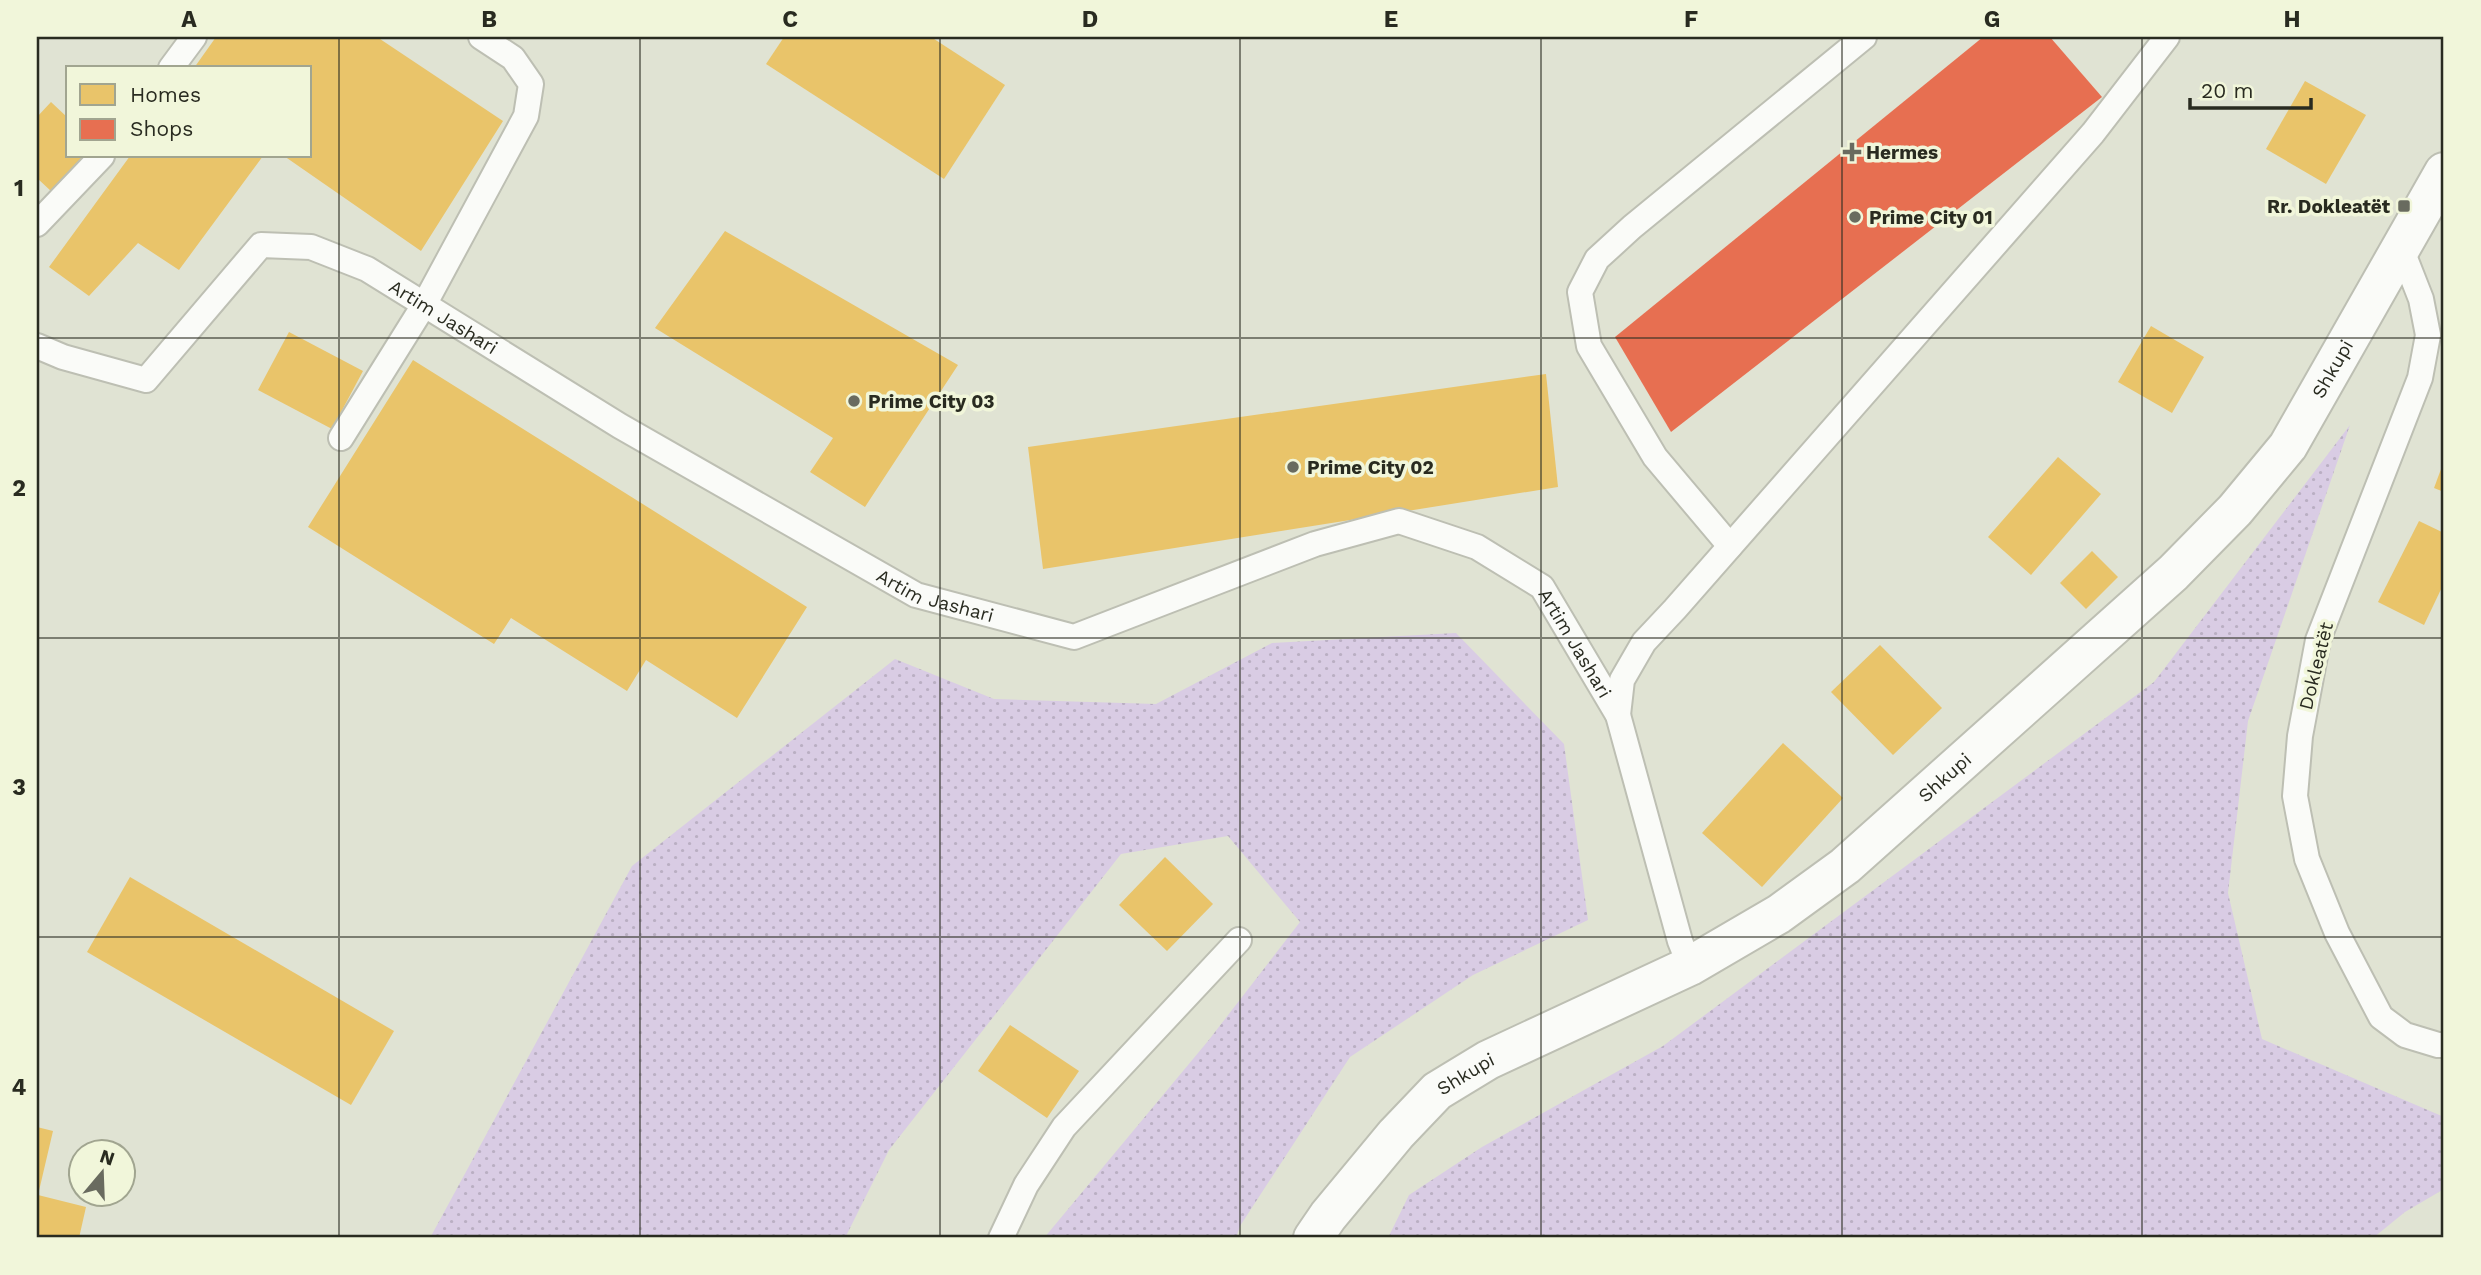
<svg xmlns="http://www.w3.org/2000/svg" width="2481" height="1275" font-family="'Work Sans',sans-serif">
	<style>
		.grass { fill: url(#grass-dots) }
		.homes { fill: #e9c46a }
		.shops { fill: #e76f51 }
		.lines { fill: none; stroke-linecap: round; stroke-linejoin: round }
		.service-casing { stroke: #bdbfb3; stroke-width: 28 }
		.minor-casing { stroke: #bdbfb3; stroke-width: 42 }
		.service { stroke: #fafbf8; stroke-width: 24 }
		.minor { stroke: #fafbf8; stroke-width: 38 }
		.grid { fill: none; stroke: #292b20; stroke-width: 2; stroke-opacity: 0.55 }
		.poi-dot { fill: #696b5f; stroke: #f1f6da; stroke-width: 2.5 }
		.labels { text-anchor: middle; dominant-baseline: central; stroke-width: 7; stroke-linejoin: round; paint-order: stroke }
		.poi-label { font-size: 19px; font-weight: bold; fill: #292b20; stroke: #f1f6da; text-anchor: start }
		.street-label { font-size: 19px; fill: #292b20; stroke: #f1f6da }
		.neatline { fill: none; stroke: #292b20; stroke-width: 2.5 }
		.grid-label { font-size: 23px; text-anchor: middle; font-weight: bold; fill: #292b20 }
	</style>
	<defs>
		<pattern id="grass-dots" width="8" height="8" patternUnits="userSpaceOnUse" patternTransform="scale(1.75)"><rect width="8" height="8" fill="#d9cce4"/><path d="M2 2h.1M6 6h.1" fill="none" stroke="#baafc3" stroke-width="1.8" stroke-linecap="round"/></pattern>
	</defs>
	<rect width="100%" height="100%" fill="#e0e3d3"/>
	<!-- grass -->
	<g class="grass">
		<path d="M2350,425L2248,721L2228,893L2262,1039L2444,1117V1189L2405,1212L2373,1238H1388L1409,1195L1482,1147L1663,1046L2154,682Z"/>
		<path d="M1456,633L1564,744L1588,920L1473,975L1350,1057L1240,1226L1236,1238H1044L1208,1041L1300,922L1228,836L1121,854L889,1150L845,1238H430L632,866L895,659L994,699L1156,704L1272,643Z"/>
	</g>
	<!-- homes -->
	<g class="homes">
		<path d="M216,37H377L503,121L421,251L284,156H310V68H194Z"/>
		<path d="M784,37H931L1005,85L944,179L766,64Z"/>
		<path d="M2305,81L2366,115L2326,184L2266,149Z"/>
		<path d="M51,102L68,118V156H86L52,192L37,178V117Z"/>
		<path d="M130,156H263L179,270L138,243L89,296L49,267Z"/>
		<path d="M725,231L958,365L865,507L810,472L833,438L655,328Z"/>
		<path d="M2151,326L2204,357L2172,413L2118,382Z"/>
		<path d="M289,332L363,371L332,429L258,390Z"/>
		<path d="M413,360L807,607L737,718L646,660L627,691L511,618L494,644L308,527Z"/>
		<path d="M1546,374L1558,487L1043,569L1028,447Z"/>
		<path d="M2058,457L2101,494L2031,575L1988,537Z"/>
		<path d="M2444,461V492L2434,488Z"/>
		<path d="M2419,521L2444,533V583L2424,625L2378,602Z"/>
		<path d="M2092,551L2118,577L2086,609L2060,583Z"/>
		<path d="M1880,645L1942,708L1893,755L1831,692Z"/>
		<path d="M1783,743L1843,798L1762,887L1702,833Z"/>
		<path d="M1165,857L1213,904L1167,951L1119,905Z"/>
		<path d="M130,877L394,1031L351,1105L87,952Z"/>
		<path d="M1010,1025L1079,1071L1047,1118L978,1071Z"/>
		<path d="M37,1127L53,1131L38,1195L86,1207L79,1238H37Z"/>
	</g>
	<!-- shops -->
	<path class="shops" d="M1983,37H2050L2102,97L1671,432L1615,337Z"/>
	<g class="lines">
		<!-- service casing -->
		<g class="service-casing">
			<g id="service">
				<path d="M171,68L194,37"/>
				<path d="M37,224L102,156"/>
				<path d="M2401,248L2421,299L2428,335L2420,378L2318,640L2300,736L2295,796L2307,859L2337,933L2381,1017L2405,1035L2438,1045H2444"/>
				<path id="s1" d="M37,346L63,357L146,380L261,245L311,247L367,269L620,426L916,595L1074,637L1315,544L1399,521L1477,547L1542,587L1618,715L1680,941L1690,966"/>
				<path d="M341,438L424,305L526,116L531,84L513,58L481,37"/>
				<path d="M1730,546L1655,457L1589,346L1580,292L1597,259L1632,227L1864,37"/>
				<path d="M1618,715L1622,680L1644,642L1675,609L2093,133L2167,37"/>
				<path d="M1001,1238L1026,1185L1064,1127L1239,940"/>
			</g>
		</g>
		<!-- minor casing -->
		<g class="minor-casing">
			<g id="minor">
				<path id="s2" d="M1313,1238L1328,1216L1396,1134L1437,1091L1488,1060L1690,966L1779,914L1845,866L2173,573L2235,510L2288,446L2444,172"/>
			</g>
		</g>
		<!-- service -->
		<use href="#service" class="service"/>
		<!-- minor -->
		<use href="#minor" class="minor"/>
	</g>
	<!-- grid -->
	<path class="grid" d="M339,37V1238M640,37V1238M940,37V1238M1240,37V1238M1541,37V1238M1842,37V1238M2142,37V1238M37,338H2444M37,638H2444M37,937H2444"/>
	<!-- markers -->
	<g class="poi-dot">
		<path d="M1848.5 141.5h7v7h7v7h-7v7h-7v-7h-7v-7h7z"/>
		<rect x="2397" y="199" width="14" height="14" rx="3.5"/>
		<circle cx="1855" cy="217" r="7"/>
		<circle cx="854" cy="401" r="7"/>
		<circle cx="1293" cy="467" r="7"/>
	</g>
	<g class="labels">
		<!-- poi labels -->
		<g class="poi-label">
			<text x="1866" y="152">Hermes</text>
			<text x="2390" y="206" text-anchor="end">Rr. Dokleatët</text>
			<text x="1869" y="217">Prime City 01</text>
			<text x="868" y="401">Prime City 03</text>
			<text x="1307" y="467">Prime City 02</text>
		</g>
		<!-- street labels -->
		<g class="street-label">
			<text stroke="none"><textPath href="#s1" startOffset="492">Artim Jashari</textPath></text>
			<text stroke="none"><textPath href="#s2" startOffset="1360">Shkupi</textPath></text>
			<text stroke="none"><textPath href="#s1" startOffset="1059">Artim Jashari</textPath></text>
			<text stroke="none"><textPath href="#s1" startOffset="1773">Artim Jashari</textPath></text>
			<text transform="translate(2316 666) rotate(-76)">Dokleatët</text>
			<text stroke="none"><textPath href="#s2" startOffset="793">Shkupi</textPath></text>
			<text stroke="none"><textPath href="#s2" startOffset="226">Shkupi</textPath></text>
		</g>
	</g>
	<!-- border -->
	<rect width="2481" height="1275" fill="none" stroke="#f1f6da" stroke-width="77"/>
	<!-- legend -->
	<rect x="66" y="66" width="245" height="91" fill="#f1f6da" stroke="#a1a590" stroke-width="2"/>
	<rect x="80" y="84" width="35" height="21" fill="#e9c46a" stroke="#a1a590" stroke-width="2"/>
	<text x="130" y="102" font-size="21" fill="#292b20">Homes</text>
	<rect x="80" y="119" width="35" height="21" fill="#e76f51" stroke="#a1a590" stroke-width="2"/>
	<text x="130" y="136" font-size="21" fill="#292b20">Shops</text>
	<!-- north arrow -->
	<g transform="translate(102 1173) rotate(19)"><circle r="33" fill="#f1f6da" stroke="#a1a590" stroke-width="2"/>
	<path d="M0-5L12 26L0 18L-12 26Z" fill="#696b5f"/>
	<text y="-10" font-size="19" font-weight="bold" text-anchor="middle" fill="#292b20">N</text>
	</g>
	<!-- scale -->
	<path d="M2190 98v10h121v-10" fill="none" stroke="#292b20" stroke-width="3.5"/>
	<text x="2201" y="98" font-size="21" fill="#292b20" stroke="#f1f6da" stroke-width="5" paint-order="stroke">20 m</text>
	<rect x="38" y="38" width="2404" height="1198" class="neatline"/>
	<g class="grid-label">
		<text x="189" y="27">A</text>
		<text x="489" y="27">B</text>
		<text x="790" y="27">C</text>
		<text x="1090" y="27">D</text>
		<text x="1391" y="27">E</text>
		<text x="1691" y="27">F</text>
		<text x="1992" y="27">G</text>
		<text x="2292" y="27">H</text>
		<text x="19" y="196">1</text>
		<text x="19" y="496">2</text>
		<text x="19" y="795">3</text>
		<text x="19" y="1095">4</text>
	</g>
</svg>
